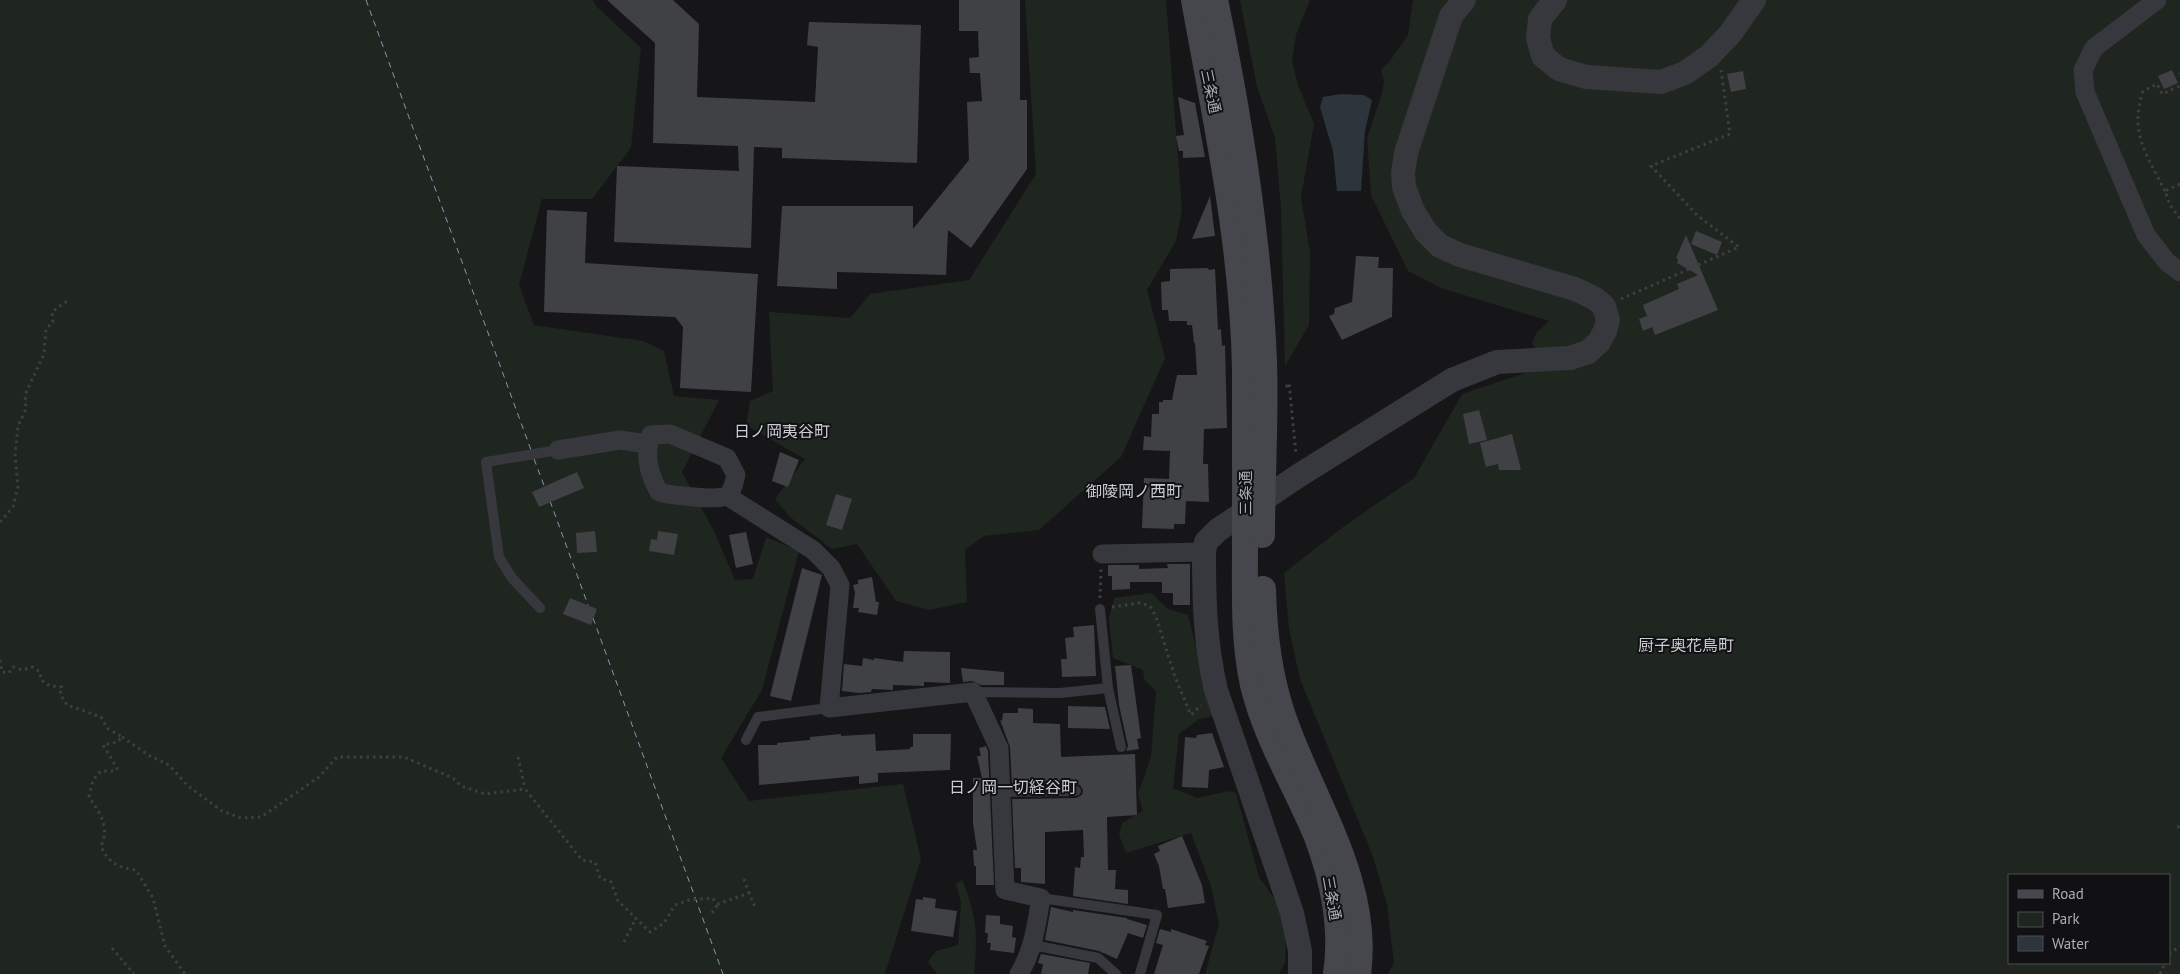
<svg xmlns="http://www.w3.org/2000/svg" width="2180" height="974" font-family="'PT Sans','Noto Sans JP',sans-serif">
	<style>
		.green { fill: #1e261f; fill-rule: evenodd }
		.water { fill: #2c353c }
		.lines { fill: none; stroke-linecap: round; stroke-linejoin: round }
		.ferry { stroke: #7f9bb3; stroke-width: 1; stroke-dasharray: 6 5; stroke-linecap: butt }
		.building { fill: #404145 }
		.path { stroke: #3d3f44; stroke-width: 3; stroke-dasharray: 2.5 4; stroke-linecap: butt }
		.service { stroke: #37383d; stroke-width: 10 }
		.minor { stroke: #37383d; stroke-width: 19 }
		.tertiary { stroke: #37383d; stroke-width: 24 }
		.secondary { stroke: #45474d; stroke-width: 26 }
		.labels { text-anchor: middle; dominant-baseline: central; stroke-width: 4; stroke-linejoin: round; paint-order: stroke }
		.street-label { font-size: 15px; fill: #a8adb8; stroke: #111113 }
		.neighbourhood-label { font-size: 16px; fill: #c9ccd4; stroke: #111113 }
	</style>
	<rect width="100%" height="100%" fill="#161618"/>
	<!-- green -->
	<g class="green">
		<path d="M0,0H593L596,6L641,48L631,148L592,199H542L519,285L534,325L643,341L664,351L674,396L719,400L682,472L714,531L735,580L753,579L766,537L799,551L762,690L721,758L749,801L903,784L921,859L885,974H0Z"/>
		<path d="M1025,0H1166L1182,210L1176,241L1147,290L1165,358L1121,457L1039,530L984,536L965,550L967,602L929,610L896,601L857,544L832,549L790,517L775,499L805,459L746,425L750,401L773,391L769,312L850,318L870,294L969,280L1036,174Z"/>
		<path d="M1240,0H1310L1296,35L1292,61L1298,85L1314,124L1301,197L1310,253L1309,325L1285,366L1281,208L1275,138L1257,87Z"/>
		<path d="M1413,0H2180V974H1388L1394,963L1387,904L1372,854L1300,679L1289,629L1284,573L1343,527L1414,478L1462,394L1531,371L1539,352L1532,344L1536,333L1549,321L1441,288L1408,271L1371,195L1367,138L1382,94L1384,81L1381,70L1389,62L1408,35ZM2009,875H2169V963H2009Z"/>
		<path d="M1151,593L1168,609L1188,615L1214,716L1199,719L1179,734L1173,788L1197,798L1229,791L1236,793L1259,877L1279,905L1286,928L1285,962L1279,974H1205L1219,924L1211,886L1191,833L1126,853L1119,835L1122,823L1143,811L1138,794L1151,757L1156,691L1144,679L1143,670L1113,658L1109,619L1114,598Z"/>
		<path d="M962,880C977,915 978,937 974,974H937L928,962L936,951L958,945L961,902L956,884Z"/>
	</g>
	<!-- water -->
	<path class="water" d="M1341,94L1364,95L1372,100L1365,131L1361,191H1337L1333,151L1320,107L1323,97Z"/>
	<g class="lines">
		<!-- ferry -->
		<g class="ferry">
			<path d="M366,0L531,450"/>
			<path d="M534,459L545,488"/>
			<path d="M550,501L588,605"/>
			<path d="M593,618L723,974"/>
		</g>
	</g>
	<!-- building -->
	<g class="building">
		<path d="M607,0H673L699,24L697,97L815,102L818,47L807,45L809,22L921,25L917,163L782,158V148L754,147L751,248L614,242L617,166L739,171L738,146L653,143L655,43Z"/>
		<path d="M959,0H1020V100H1027V169L971,248L948,230L946,275L837,272V289L777,286L782,206H913V229L969,160L967,102L982,101L980,73H970L969,58L979,57L978,31H959Z"/>
		<path d="M2172,70L2178,83L2164,89L2158,76Z"/>
		<path d="M1743,71L1746,89L1731,92L1727,74Z"/>
		<path d="M1178,97L1195,103L1205,157L1183,158V151H1179L1176,136L1184,135Z"/>
		<path d="M1210,196L1215,236L1192,239Z"/>
		<path d="M547,210L587,212L585,263L758,274L751,392L680,388L683,327L675,317L544,312Z"/>
		<path d="M1696,231L1722,242L1717,255L1691,244Z"/>
		<path d="M1686,235L1718,310L1655,335L1652,327L1643,331L1639,319L1647,316L1643,305L1679,289L1677,284L1698,275L1677,263L1678,259L1676,258Z"/>
		<path d="M1356,256L1379,257L1378,268H1393L1392,317L1342,340L1329,316L1334,314L1335,308L1352,302Z"/>
		<path d="M1208,268L1209,270L1215,269L1218,330L1221,329L1222,346L1225,345L1227,428L1204,429L1203,464H1208L1209,502L1186,501L1185,524H1174V529L1142,528L1144,478L1169,479L1170,451L1143,450L1144,436L1151,437L1152,414H1159V402H1163V400H1172L1177,375H1197L1195,343H1194L1192,325H1187V321H1169L1168,310H1162L1161,282L1170,281V269Z"/>
		<path d="M1479,410L1487,440L1469,444L1463,414Z"/>
		<path d="M1512,434L1521,470H1499L1498,464L1486,467L1480,443Z"/>
		<path d="M780,452L799,460L788,487L772,481Z"/>
		<path d="M577,472L584,488L539,507L532,492Z"/>
		<path d="M836,494L852,499L842,530L826,525Z"/>
		<path d="M595,531L597,552L577,553L576,533Z"/>
		<path d="M658,531L678,534L674,555L649,551L651,539L657,540Z"/>
		<path d="M746,532L753,564L736,568L729,535Z"/>
		<path d="M1167,564H1190V605H1173V593H1162V582H1130V589L1112,590V576H1108V565H1139V569L1168,568Z"/>
		<path d="M802,568L822,575L791,701L770,696Z"/>
		<path d="M872,577L876,602H879L877,615L858,612L859,608H853L855,593L853,585L858,584V580Z"/>
		<path d="M570,598L597,609L591,625L563,614Z"/>
		<path d="M1094,625L1096,676L1062,677L1061,659H1067L1065,638L1074,637L1073,627Z"/>
		<path d="M904,651L950,652V683L924,682V686L893,685V690L872,689L871,692L859,693L842,691L844,664L862,666L863,658L874,660V658L903,662Z"/>
		<path d="M1131,665L1141,738L1137,739L1139,749L1126,751L1128,746L1119,705L1115,666Z"/>
		<path d="M961,668L1004,672V685H981L972,681L963,682Z"/>
		<path d="M1068,706L1105,707L1110,729L1068,728Z"/>
		<path d="M1018,708L1033,709V723L1060,724L1061,757L1135,754L1137,815L1107,817L1108,870H1116L1115,889L1128,890V904L1073,896L1075,867L1080,868L1081,857H1084L1083,830L1045,832V884L1021,882V868H1015L1012,799L1076,798L1082,795L1083,790L1080,785L1076,784L1012,785L1010,747L1000,720L1002,721L1003,713H1018Z"/>
		<path d="M1212,733L1224,767L1209,770L1208,788L1182,787L1185,737L1196,738L1197,735Z"/>
		<path d="M841,734V736L875,734L876,751L910,749V747H913V734H951L950,770L878,773V782L859,784V776L759,785L758,745H777V743L810,740V737Z"/>
		<path d="M986,746L988,751L994,885H976V866H974L973,850H977L973,823V778H982L977,756H981L979,748Z"/>
		<path d="M1182,836L1202,885L1205,903L1168,908L1165,889H1163L1159,866L1154,854L1160,851L1158,846Z"/>
		<path d="M923,897L936,899L935,908L957,911L953,937L911,931L916,899L923,900Z"/>
		<path d="M1051,907L1073,912V910L1127,918V919L1147,925L1143,938L1128,933L1117,959L1099,951L1045,940Z"/>
		<path d="M986,915L1000,916V924L1013,926L1012,937L1016,938L1014,953L990,950L991,943H987L988,933H985Z"/>
		<path d="M1160,929L1171,932V929L1207,941L1205,945L1209,946L1199,974H1154L1163,945L1156,943Z"/>
		<path d="M1041,954L1090,963L1088,974H1041L1043,964L1038,963Z"/>
	</g>
	<g class="lines">
		<!-- path -->
		<g class="path">
			<path d="M2180,73V74"/>
			<path d="M2180,184L2165,191L2170,205L2180,219"/>
			<path d="M2165,191C2147,155 2129,133 2143,91L2157,84L2162,94L2180,86"/>
			<path d="M1621,299L1739,247L1698,216L1651,166L1730,134L1721,70"/>
			<path d="M1286,387L1289,383L1296,454"/>
			<path d="M0,522L13,507L18,487L15,455L18,426L26,409L25,395L44,354L46,329L53,322L52,312L67,301"/>
			<path d="M1100,598L1101,569"/>
			<path d="M1112,607L1140,603L1150,606L1156,617L1175,677L1191,715L1201,705"/>
			<path d="M0,660L2,672L9,673L13,667L22,670L33,667L40,672L41,680L50,686L62,687L60,694L67,705L101,717L107,728L122,737L117,742L103,745L117,768L116,771H101C93,778 91,786 89,797C100,813 110,827 101,846C107,862 119,868 136,870L153,898L165,946L185,974"/>
			<path d="M122,737L150,756L169,765L188,786L222,811L241,818L261,817L319,777L337,757H404L453,778L461,786L485,794L525,789L582,860L595,862L600,878L611,882L618,901L650,932L664,923L675,905L689,900L712,898L718,904L749,893L756,909"/>
			<path d="M518,757L525,789"/>
			<path d="M2178,828L2180,823"/>
			<path d="M744,879L749,893"/>
			<path d="M712,913L718,904"/>
			<path d="M624,942L636,918"/>
			<path d="M112,948L134,974"/>
			<path d="M2169,954L2180,946"/>
			<path d="M2160,974L2165,963"/>
		</g>
		<!-- service -->
		<g class="service">
			<path d="M540,608L512,578L499,557L486,462L558,450"/>
			<path d="M1100,609L1108,688L1121,747"/>
			<path d="M973,692L1060,693L1108,688"/>
			<path d="M746,740L758,717L829,708"/>
			<path d="M1000,792L1076,791"/>
			<path d="M1041,898L1157,915L1140,974"/>
			<path d="M1033,945L1098,958L1116,974"/>
		</g>
		<!-- minor -->
		<g class="minor">
			<path d="M2157,0L2094,48L2083,70L2085,92L2146,235L2167,262L2180,272"/>
			<path d="M670,434L727,458L736,475C734,482 733,492 726,496C719,501 669,495 659,492C648,473 644,455 651,435Z"/>
			<path d="M558,450L620,440L648,444"/>
			<path d="M727,496L813,550L831,568L840,585L829,708L973,692L999,748L1005,890L1041,898C1036,926 1034,949 1019,974"/>
			<path d="M1102,554L1204,552"/>
		</g>
		<!-- tertiary -->
		<g class="tertiary">
			<path d="M1555,0L1540,19L1538,38L1543,56L1559,69L1586,77L1661,82L1685,73L1709,56L1730,34L1754,0"/>
			<path d="M1300,974V951L1292,913L1216,690C1205,644 1204,599 1204,552L1206,542L1218,530L1298,476L1452,380L1497,362L1570,358L1588,352L1599,342L1605,331L1608,320L1604,306L1594,298L1575,289L1460,255L1440,246L1426,232L1413,211L1404,187L1403,173L1406,153L1451,16L1464,0"/>
		</g>
		<!-- secondary -->
		<g class="secondary">
			<path d="M1194,0C1216,122 1243,246 1245,371C1245,429 1245,487 1245,546C1245,592 1243,639 1253,685C1266,739 1296,786 1317,837C1333,879 1343,929 1336,974"/>
			<path d="M1215,0C1240,119 1259,239 1264,361C1266,419 1262,477 1262,535"/>
			<path d="M1263,589C1264,631 1269,674 1282,713C1310,798 1371,880 1358,974"/>
		</g>
	</g>
	<g class="labels">
		<!-- street labels -->
		<g class="street-label">
			<text transform="translate(1211 91) rotate(78)">三条通</text>
			<text transform="translate(1245 493) rotate(-90)">三条通</text>
			<text transform="translate(1332 898) rotate(80)">三条通</text>
		</g>
		<!-- neighbourhood labels -->
		<g class="neighbourhood-label">
			<text x="782" y="431">日ノ岡夷谷町</text>
			<text x="1134" y="491">御陵岡ノ西町</text>
			<text x="1686" y="645">厨子奥花鳥町</text>
			<text x="1013" y="787">日ノ岡一切経谷町</text>
		</g>
	</g>
	<!-- legend -->
	<rect x="2008" y="874" width="162" height="90" fill="#111113" stroke="#4d4f55"/>
	<rect x="2018" y="890" width="25" height="8" fill="#45474d" stroke="#4d4f55"/>
	<text x="2052" y="899" font-size="15" fill="#a8adb8">Road</text>
	<rect x="2018" y="912" width="25" height="15" fill="#1e261f" stroke="#4d4f55"/>
	<text x="2052" y="924" font-size="15" fill="#a8adb8">Park</text>
	<rect x="2018" y="936" width="25" height="15" fill="#2c353c" stroke="#4d4f55"/>
	<text x="2052" y="949" font-size="15" fill="#a8adb8">Water</text>
</svg>
